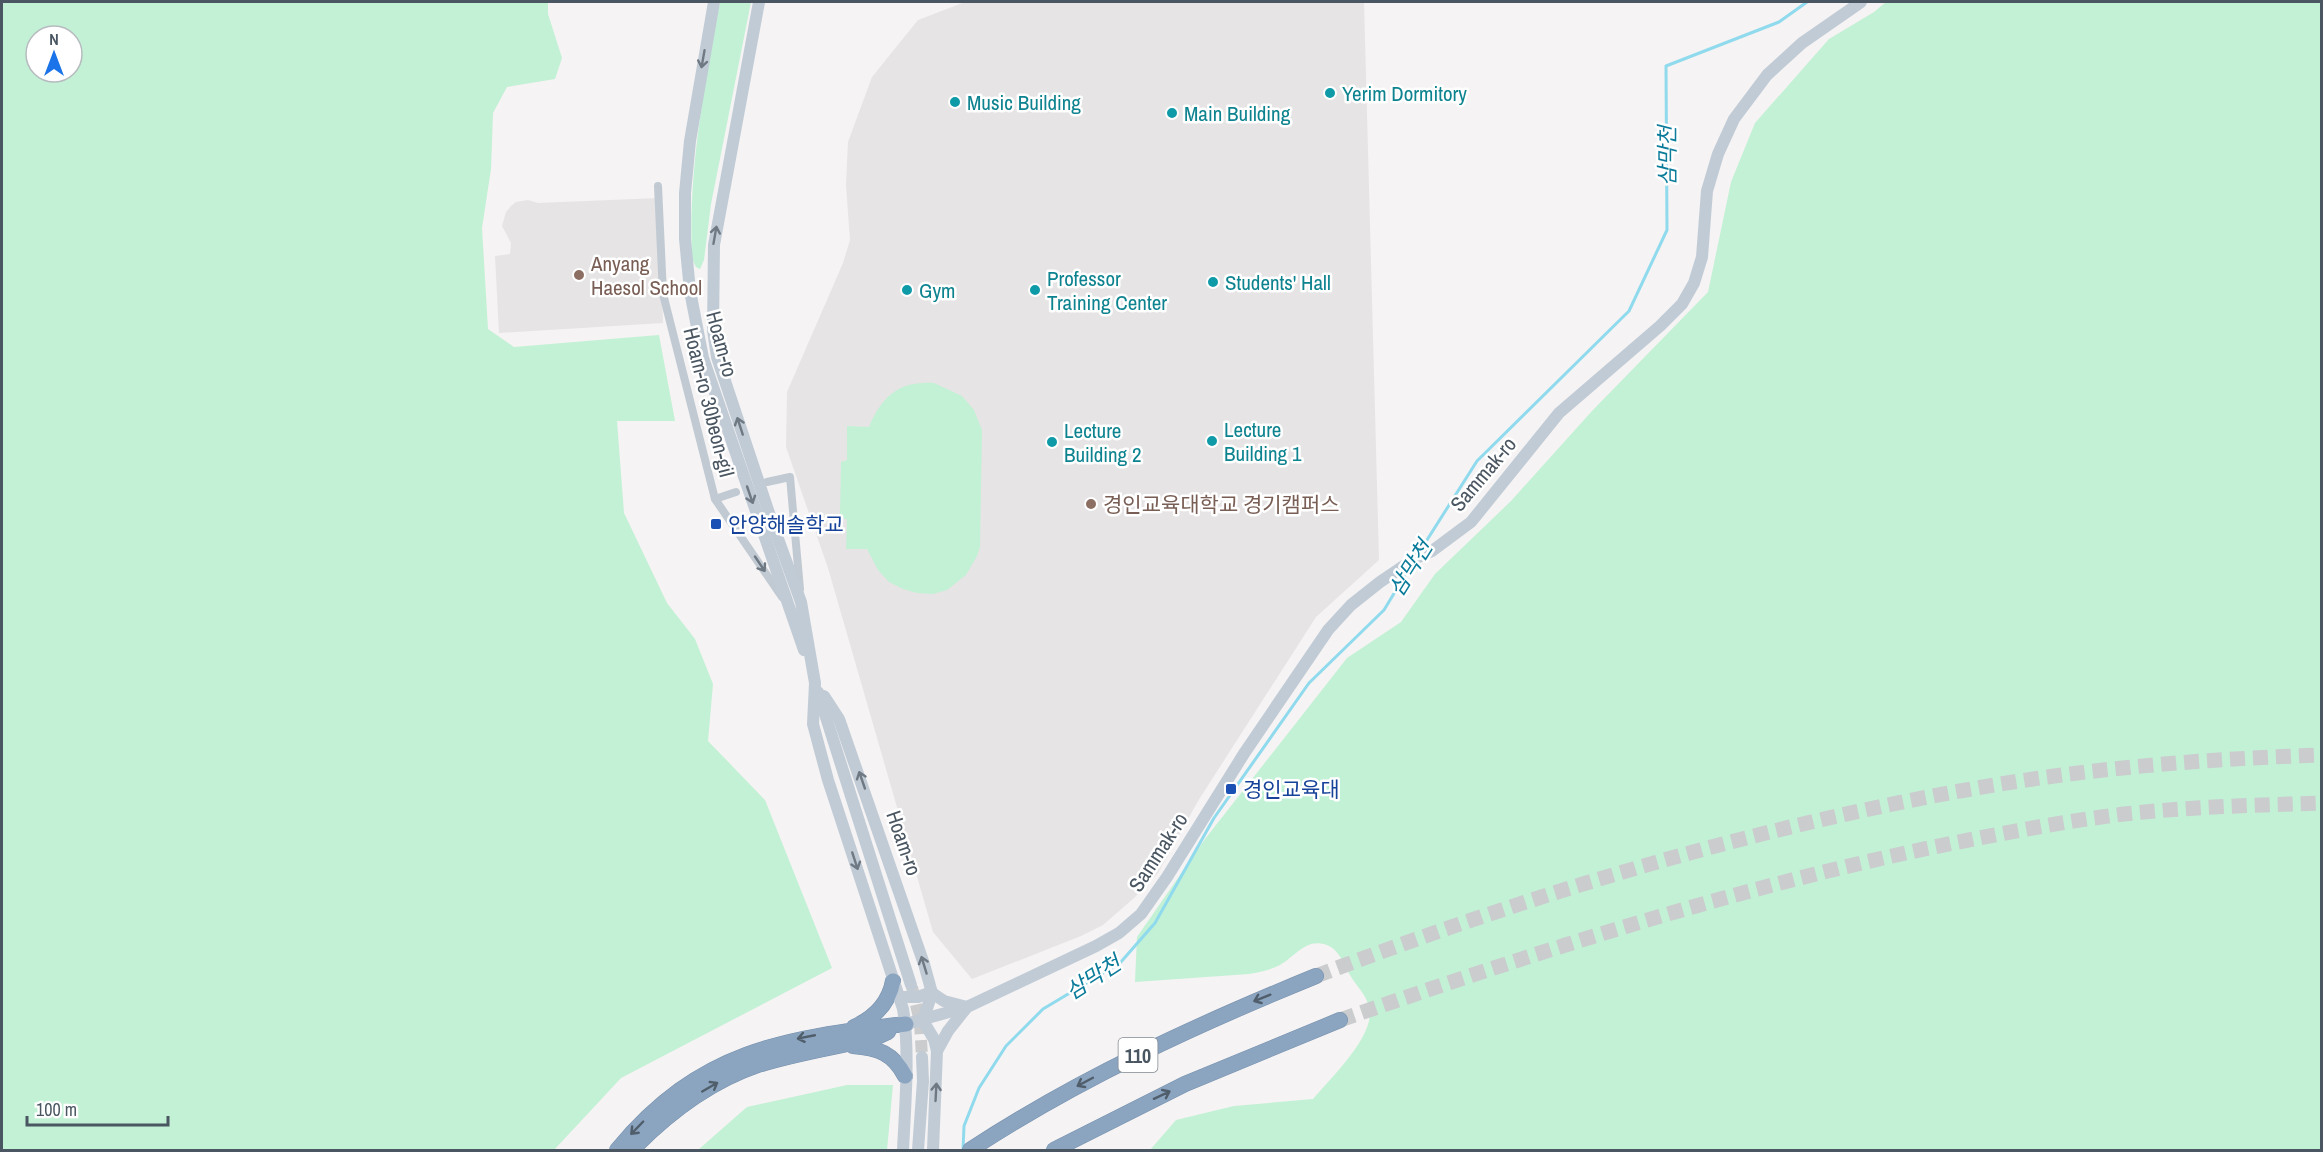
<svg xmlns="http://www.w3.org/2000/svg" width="2323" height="1152" font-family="'Archivo Narrow','Noto Sans KR',sans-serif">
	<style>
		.education { fill: #e6e4e5 }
		.green { fill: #c3f1d5; fill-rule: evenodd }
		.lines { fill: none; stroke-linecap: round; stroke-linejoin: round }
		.stream { stroke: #90daee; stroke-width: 3 }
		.secondary-tunnel { stroke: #caccce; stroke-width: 12; stroke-dasharray: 12 6; stroke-linecap: butt }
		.highway-tunnel { stroke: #caccce; stroke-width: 15; stroke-dasharray: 15 8; stroke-linecap: butt }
		.highway-casing { stroke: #7690ad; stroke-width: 16 }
		.street { stroke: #c1cad2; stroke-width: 8 }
		.secondary { stroke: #c1cbd6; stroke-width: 12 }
		.highway { stroke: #8ba5c1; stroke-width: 15 }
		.oneway { stroke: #6e7984 }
		.oneway2 { stroke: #6e7983 }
		.oneway3 { stroke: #505e6b }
		.culture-dot { fill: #0f9aa8; stroke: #fff; stroke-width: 2 }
		.education-dot { fill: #8d6e63; stroke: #fff; stroke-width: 2 }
		.transit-dot { fill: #1a4fb4; stroke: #fff; stroke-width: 2 }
		.labels { text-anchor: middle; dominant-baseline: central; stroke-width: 5; stroke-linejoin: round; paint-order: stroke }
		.shield { fill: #fff; stroke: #808990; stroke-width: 1.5 }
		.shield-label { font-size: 20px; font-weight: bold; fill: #4a5661 }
		.culture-label { font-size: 21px; fill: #0d838f; stroke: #fff; text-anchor: start }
		.education-label { font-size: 21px; fill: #785e54; stroke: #fff; text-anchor: start }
		.street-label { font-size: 21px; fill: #4a5661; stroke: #fff }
		.transit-label { font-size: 21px; fill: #164399; stroke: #fff; text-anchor: start }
		.water-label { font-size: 22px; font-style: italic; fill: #0c7c9b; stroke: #fff }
	</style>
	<rect width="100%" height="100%" fill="#f5f3f3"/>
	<!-- education -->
	<g class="education">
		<path d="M965,2H1364L1379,560L1316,617L1198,801L1158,873L1134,898L1103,925L1081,936L972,979L933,932L828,568L786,447L787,392L843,263L850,240L846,185L848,142L872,77L918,20Z"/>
		<path d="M659,198L663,323L499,333L495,256L510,254L511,243L502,226L506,212L511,206L516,202L528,200L538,203Z"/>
	</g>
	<!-- green -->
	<g class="green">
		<path d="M2,2H548V14L562,58L555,79L507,87L493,113L491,169L482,228L488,329L514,347L659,335L675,421H617L624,513L667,603L695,639L713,684L708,741L765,800L832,968L621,1078L554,1150H2ZM36,36H72V72H36Z"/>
		<path d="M720,2H751L711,204L704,260L700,269L696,267L692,259C688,172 704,87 720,2Z"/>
		<path d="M1886,2H2321V1150H1150L1176,1120L1234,1106L1313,1099C1330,1079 1377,1034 1369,1007C1366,994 1356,986 1350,975C1343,963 1339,948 1324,944C1304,940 1296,956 1280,965C1270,970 1260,972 1249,974L1135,982L1137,937L1205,839L1347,658L1401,622L1435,574L1511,501L1592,411L1708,292L1731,182L1755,123L1829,39L1874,12Z"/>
		<path d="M934,383L962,396L974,410L982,430L980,547L977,556L966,575L947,590L933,594L917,593L903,589L889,582L878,570L867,549H846L847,520L840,516L841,462L847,460V426L869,427C882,396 899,381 934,383Z"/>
		<path d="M847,1085H893L887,1150H698L747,1107Z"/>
	</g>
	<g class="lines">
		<!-- stream -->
		<g class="stream">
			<path d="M1420,551L1477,461L1629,311L1667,230L1666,66L1779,22L1807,2"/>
			<path d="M963,1150L964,1126L979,1088L1006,1046L1043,1009L1120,963L1155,923L1214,818L1309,683L1384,610L1410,567"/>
		</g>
		<!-- secondary-tunnel -->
		<path class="secondary-tunnel" d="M912,987L920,1022L922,1057"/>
		<!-- highway-tunnel -->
		<g class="highway-tunnel">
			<path d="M1316,976C1524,897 1740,831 1960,791C2079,769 2200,759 2322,755"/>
			<path d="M1340,1020C1533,953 1729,890 1929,848C1993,835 2059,822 2124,814C2189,807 2256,805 2322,803"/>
		</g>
		<!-- highway casing -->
		<g class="highway-casing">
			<g id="highway">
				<path d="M854,1027C874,1018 889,1003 893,981"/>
				<path d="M853,1046C878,1048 893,1053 905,1076"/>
				<path d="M617,1150C700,1050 783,1038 906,1024"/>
				<path d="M632,1150C668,1113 708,1082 758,1065C796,1053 836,1047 875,1038L888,1032"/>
				<path d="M970,1150C1078,1079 1196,1025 1316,976"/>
				<path d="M1054,1150L1185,1084L1340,1020"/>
			</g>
		</g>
		<!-- street -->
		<g class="street">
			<path d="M658,186L663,294L715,499L782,597"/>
			<path d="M767,482L790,477L800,589"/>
			<path d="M715,499L736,492"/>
		</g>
		<!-- secondary -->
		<g class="secondary">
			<path d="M714,2L690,141L685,193V239L690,291L703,358L804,650"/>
			<path d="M759,2L714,245L713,330L717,357L773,525L801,602L815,683L813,724L828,780L903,1009C910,1050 905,1108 903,1150"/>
			<path d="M818,692L911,985"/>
			<path d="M824,696L839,719L924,964L932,993L923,1021"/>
			<path d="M932,993L944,1001L967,1007L948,1031L937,1051"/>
			<path d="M900,997H918L932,992"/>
			<path d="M923,1021L934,1039L937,1051L933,1150"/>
			<path d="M906,1024L967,1007L1096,946L1119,933L1141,914L1167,877L1245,752L1328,630L1351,605L1380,582L1414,559L1432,551L1471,522L1559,413L1660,326L1682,304L1694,283L1702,257L1707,191L1718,154L1734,119L1767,75L1802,43L1861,2"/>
			<path d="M918,1150L923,1081L922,1057"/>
		</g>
		<!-- highway -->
		<use href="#highway" class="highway"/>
	</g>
	<!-- one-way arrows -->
	<defs><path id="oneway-shaft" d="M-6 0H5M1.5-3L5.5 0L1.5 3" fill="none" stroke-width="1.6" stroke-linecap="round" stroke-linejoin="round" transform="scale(1.5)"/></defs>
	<g class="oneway">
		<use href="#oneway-shaft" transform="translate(703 59) rotate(100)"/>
		<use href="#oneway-shaft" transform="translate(715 235) rotate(-80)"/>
		<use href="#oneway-shaft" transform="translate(740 426) rotate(-108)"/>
		<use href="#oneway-shaft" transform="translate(750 495) rotate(71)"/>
		<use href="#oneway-shaft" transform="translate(862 780) rotate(-109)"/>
		<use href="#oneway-shaft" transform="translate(855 861) rotate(72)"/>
		<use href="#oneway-shaft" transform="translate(924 965) rotate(-107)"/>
		<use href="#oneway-shaft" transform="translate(936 1092) rotate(-87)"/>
	</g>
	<use class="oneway2" href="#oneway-shaft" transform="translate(760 564) rotate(56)"/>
	<g class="oneway3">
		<use href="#oneway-shaft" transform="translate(1262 998) rotate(158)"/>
		<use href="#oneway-shaft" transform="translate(806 1037) rotate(169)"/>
		<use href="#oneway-shaft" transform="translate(1085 1082) rotate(152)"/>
		<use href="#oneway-shaft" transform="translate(710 1087) rotate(-30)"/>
		<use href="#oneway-shaft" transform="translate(1162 1095) rotate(-25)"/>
		<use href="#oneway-shaft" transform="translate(637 1128) rotate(134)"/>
	</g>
	<!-- markers -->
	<g class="culture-dot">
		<circle cx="1330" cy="93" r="6"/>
		<circle cx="955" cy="102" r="6"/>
		<circle cx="1172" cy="113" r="6"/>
		<circle cx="1213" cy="282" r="6"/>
		<circle cx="907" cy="290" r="6"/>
		<circle cx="1035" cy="290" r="6"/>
		<circle cx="1212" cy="441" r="6"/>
		<circle cx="1052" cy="442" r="6"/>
	</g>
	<g class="education-dot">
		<circle cx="579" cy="275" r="6"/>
		<circle cx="1091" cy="504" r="6"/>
	</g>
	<g class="transit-dot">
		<rect x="710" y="518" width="12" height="12" rx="3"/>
		<rect x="1225" y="783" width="12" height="12" rx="3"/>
	</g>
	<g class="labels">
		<!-- shield labels -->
		<rect class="shield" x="1118.5" y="1038" width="39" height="34" rx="4.5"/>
		<g class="shield-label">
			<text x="1138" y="1055">110</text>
		</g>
		<!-- culture labels -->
		<g class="culture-label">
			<text x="1342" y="93">Yerim Dormitory</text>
			<text x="967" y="102">Music Building</text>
			<text x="1184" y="113">Main Building</text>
			<text x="1047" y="278">Professor<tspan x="1047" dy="24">Training Center</tspan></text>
			<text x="1225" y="282">Students' Hall</text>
			<text x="919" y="290">Gym</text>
			<text x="1224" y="429">Lecture<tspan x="1224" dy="24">Building 1</tspan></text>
			<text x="1064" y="430">Lecture<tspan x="1064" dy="24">Building 2</tspan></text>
		</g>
		<!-- education labels -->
		<g class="education-label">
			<text x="591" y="263">Anyang<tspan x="591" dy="24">Haesol School</tspan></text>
			<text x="1103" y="504">경인교육대학교 경기캠퍼스</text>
		</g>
		<!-- street labels -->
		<g class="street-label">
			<text transform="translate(722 344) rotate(75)">Hoam-ro</text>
			<text transform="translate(709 402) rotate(76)">Hoam-ro 30beon-gil</text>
			<text transform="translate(1483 474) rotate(-50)">Sammak-ro</text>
			<text transform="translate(904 843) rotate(71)">Hoam-ro</text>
			<text transform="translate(1158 852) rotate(-57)">Sammak-ro</text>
		</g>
		<!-- transit labels -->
		<g class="transit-label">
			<text x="728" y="524">안양해솔학교</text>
			<text x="1243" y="789">경인교육대</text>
		</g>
		<!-- water labels -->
		<g class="water-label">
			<text transform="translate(1667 156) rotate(-90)">삼막천</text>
			<text transform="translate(1410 568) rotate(-58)">삼막천</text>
			<text transform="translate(1093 977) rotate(-33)">삼막천</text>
		</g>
	</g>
	<!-- border -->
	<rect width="2323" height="1152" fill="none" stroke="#4a5661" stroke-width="6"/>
	<!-- north arrow -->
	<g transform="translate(54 54)"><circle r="28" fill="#ffffff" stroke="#b7bbc0" stroke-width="1.5"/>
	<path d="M0-4.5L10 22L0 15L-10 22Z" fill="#1a73e8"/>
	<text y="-9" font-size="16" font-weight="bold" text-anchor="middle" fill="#4a5661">N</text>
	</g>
	<!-- scale -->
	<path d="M27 1116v9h141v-9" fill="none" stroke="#4a5661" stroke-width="3"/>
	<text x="36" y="1116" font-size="18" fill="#4a5661" stroke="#ffffff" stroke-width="4.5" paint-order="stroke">100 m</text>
</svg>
